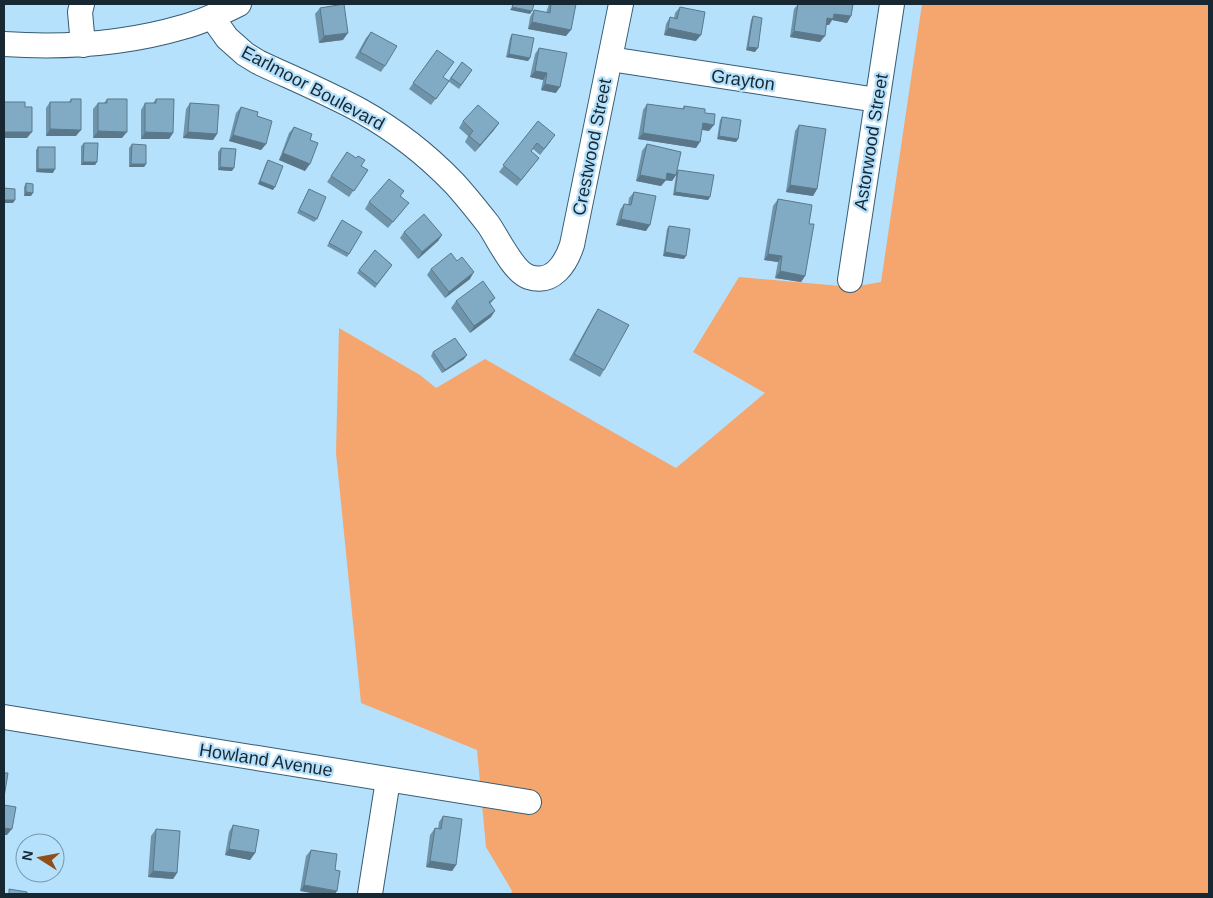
<svg xmlns="http://www.w3.org/2000/svg" width="1213" height="898" font-family="Arial,sans-serif">
	<style>
		.green { fill: #f5a66f }
		.lines { fill: none; stroke-linecap: round; stroke-linejoin: round }
		.street-casing { stroke: #355d74; stroke-width: 26 }
		.street { stroke: #fff; stroke-width: 24 }
		.wall { fill: #6f93a9 }
		.shaded-wall { fill: #5a788a }
		.building { fill: #81abc5; stroke: #5a788a }
		.labels { text-anchor: middle; dominant-baseline: central; stroke-width: 4.5; stroke-linejoin: round; paint-order: stroke }
		.street-label { font-size: 18px; fill: #182833; stroke: #b6e1fc }
	</style>
	<rect width="100%" height="100%" fill="#b6e1fc"/>
	<!-- green -->
	<path class="green" d="M922,4H1209V894H511L512,891L486,847L477,750L361,703L336,453L339,328L420,375L436,388L485,359L676,468L765,393L693,352L739,277L852,287L881,282Z"/>
	<g class="lines">
		<!-- street casing -->
		<g class="street-casing">
			<g id="street">
				<path d="M82,4L80,12L83,45"/>
				<path d="M212,17L227,38L245,54L258,62C292,78 328,93 361,111C395,130 427,155 454,183C466,196 477,210 488,224C498,238 513,272 529,277C553,285 566,263 572,245L621,4"/>
				<path d="M4,44C64,48 125,44 183,27C202,22 221,13 239,4"/>
				<path d="M610,59L877,100"/>
				<path d="M850,280L892,4"/>
				<path d="M4,717L529,802"/>
				<path d="M370,894L388,780"/>
			</g>
		</g>
		<!-- street -->
		<use href="#street" class="street"/>
	</g>
	<!-- wall -->
	<g class="wall">
		<path d="M549,4H576L566,36L528,29L530,17L534,10L546,13Z"/>
		<path d="M798,4H853L851,16L847,23L832,20L829,25H826L820,42L790,37L794,9Z"/>
		<path d="M680,7L696,41L664,35L666,24L670,17L674,18L675,13Z"/>
		<path d="M320,8L343,40L319,43L315,14Z"/>
		<path d="M753,16L755,52L746,50L751,20Z"/>
		<path d="M371,32L385,66L381,72L355,58L366,38Z"/>
		<path d="M512,34L530,58L528,61L506,57L510,38Z"/>
		<path d="M539,48L556,93L541,90L543,80L530,77L535,54Z"/>
		<path d="M437,50L443,77L449,81L431,105L409,89Z"/>
		<path d="M462,62L472,70L459,89L448,81Z"/>
		<path d="M71,99L76,136H46V108L50,102H69Z"/>
		<path d="M107,99L122,138H93V109L98,103H104Z"/>
		<path d="M156,99L173,133L169,139H141V110L145,103H153Z"/>
		<path d="M190,103L217,134L213,140L183,138L186,109Z"/>
		<path d="M647,104L682,109L684,106L705,113L709,131L702,130L696,148L638,139L643,110Z"/>
		<path d="M241,107L257,116L266,144L261,150L229,141L236,113Z"/>
		<path d="M722,117L738,139L736,142L717,139L720,120Z"/>
		<path d="M463,121L499,123L494,130L475,152L465,142L468,136L459,128Z"/>
		<path d="M538,121L551,141L540,155L533,149L531,151L539,158L517,186L499,172Z"/>
		<path d="M799,125L817,189L813,196L786,192L795,131Z"/>
		<path d="M294,127L310,140L305,171L279,160L289,133Z"/>
		<path d="M84,143L97,162L95,165H81V146Z"/>
		<path d="M132,144L146,164L144,167H129V148Z"/>
		<path d="M647,144L677,172L678,170L710,197L708,200L673,195L676,175L672,181L666,180L661,186L636,181L642,151Z"/>
		<path d="M38,147L53,173L36,172V150Z"/>
		<path d="M221,148L232,171L218,170V152Z"/>
		<path d="M347,152L361,166L368,170L349,197L327,182Z"/>
		<path d="M268,160L273,190L258,184L266,163Z"/>
		<path d="M26,183L31,196H24V187Z"/>
		<path d="M309,189L317,219L314,222L297,213Z"/>
		<path d="M634,192L646,231L616,225L620,210L624,204L628,205L629,198Z"/>
		<path d="M401,196L404,209L388,228L365,209L369,202Z"/>
		<path d="M778,199L809,224L805,276L801,282L775,278L778,262L764,260L773,206Z"/>
		<path d="M340,223L349,254L347,257L327,246Z"/>
		<path d="M669,226L684,259L663,256L667,229Z"/>
		<path d="M404,232L442,235L438,241L418,259L400,238Z"/>
		<path d="M375,250L392,265L375,288L357,273Z"/>
		<path d="M457,261L470,279L445,298L427,275L431,269Z"/>
		<path d="M495,298L490,304L491,317L470,333L451,308L456,301Z"/>
		<path d="M598,309L604,370L600,377L569,360L594,315Z"/>
		<path d="M433,352L464,359L442,373L431,356Z"/>
		<path d="M443,816L456,865L452,871L426,867L430,835L435,828L438,829L439,822Z"/>
		<path d="M233,825L255,853L250,860L225,855L229,832Z"/>
		<path d="M156,829L177,873L173,879L148,877L151,836Z"/>
		<path d="M311,850L337,854L300,891L306,856Z"/>
	</g>
	<!-- shaded-wall -->
	<g class="shaded-wall">
		<path d="M512,7L532,11L530,14L510,10Z"/>
		<path d="M834,14L851,16L847,23L832,20L829,25H823L827,18Z"/>
		<path d="M532,22L571,30L566,36L528,29Z"/>
		<path d="M668,28L701,35L696,41L664,35Z"/>
		<path d="M794,31L825,36L820,42L790,37Z"/>
		<path d="M348,33L343,40L319,43L324,36Z"/>
		<path d="M748,47L758,48L755,52L746,50Z"/>
		<path d="M509,54L530,58L528,61L506,57Z"/>
		<path d="M535,71L547,73L543,80L530,77Z"/>
		<path d="M545,84L560,87L556,93L541,90Z"/>
		<path d="M499,123L494,130L475,152L480,145Z"/>
		<path d="M703,123L714,125L709,131L699,129Z"/>
		<path d="M50,129L81,130L76,136H46Z"/>
		<path d="M98,131L127,132L122,138H93Z"/>
		<path d="M4,132H32L27,138H4Z"/>
		<path d="M145,132L173,133L169,139H141Z"/>
		<path d="M188,132L217,134L213,140L183,138Z"/>
		<path d="M643,133L700,142L696,148L638,139Z"/>
		<path d="M233,135L266,144L261,150L229,141Z"/>
		<path d="M719,136L738,139L736,142L717,139Z"/>
		<path d="M283,153L310,164L305,171L279,160Z"/>
		<path d="M83,162H97L95,165H81Z"/>
		<path d="M131,164H146L144,167H129Z"/>
		<path d="M220,167L234,168L232,171L218,170Z"/>
		<path d="M38,169H55L53,173L36,172Z"/>
		<path d="M667,173L676,175L672,181L663,180H666L661,186L636,181L640,175Z"/>
		<path d="M260,181L275,187L273,190L258,184Z"/>
		<path d="M790,185L817,189L813,196L786,192Z"/>
		<path d="M26,192L33,193L31,196H24Z"/>
		<path d="M675,192L710,197L708,200L673,195Z"/>
		<path d="M4,200H15L13,203H4Z"/>
		<path d="M621,219L650,225L646,231L616,225Z"/>
		<path d="M442,235L438,241L418,259L422,252Z"/>
		<path d="M665,252L686,256L684,259L663,256Z"/>
		<path d="M768,254L782,256L778,262L764,260Z"/>
		<path d="M780,271L805,276L801,282L775,278Z"/>
		<path d="M474,272L470,279L445,298L449,292Z"/>
		<path d="M495,311L491,317L470,333L474,326Z"/>
		<path d="M467,355L464,359L442,373L445,370Z"/>
		<path d="M4,828L12,829L7,835H4Z"/>
		<path d="M229,849L255,853L250,860L225,855Z"/>
		<path d="M430,861L456,865L452,871L426,867Z"/>
		<path d="M153,871L177,873L173,879L148,877Z"/>
		<path d="M304,885L337,891L335,894H316L300,891Z"/>
	</g>
	<!-- building -->
	<g class="building">
		<path d="M344,4L348,33L324,36L320,8Z"/>
		<path d="M513,4H534L532,11L512,7Z"/>
		<path d="M551,4H576L571,30L532,22L534,10L550,13Z"/>
		<path d="M798,4H853L851,16L834,14L833,19L827,18L825,36L794,31Z"/>
		<path d="M680,7L705,12L701,35L668,28L670,17L677,19Z"/>
		<path d="M753,16L762,18L758,48L748,47Z"/>
		<path d="M371,32L397,46L385,66L360,52Z"/>
		<path d="M512,34L534,38L530,58L509,54Z"/>
		<path d="M539,48L567,53L560,87L545,84L547,73L535,71Z"/>
		<path d="M437,50L454,62L443,77L449,81L436,99L413,83Z"/>
		<path d="M462,62L472,70L461,85L451,78Z"/>
		<path d="M71,99H81V130L50,129V102H71Z"/>
		<path d="M107,99H127V132L98,131V103H107Z"/>
		<path d="M156,99H174L173,133L145,132V103H156Z"/>
		<path d="M4,102H25V107H32V132H4Z"/>
		<path d="M190,103L219,105L217,134L188,132Z"/>
		<path d="M647,104L684,109V106L705,109V113L715,114L714,125L703,123L700,142L643,133Z"/>
		<path d="M478,105L499,123L480,145L469,136L473,131L463,121Z"/>
		<path d="M241,107L258,112L257,116L272,121L266,144L233,135Z"/>
		<path d="M722,117L741,120L738,139L719,136Z"/>
		<path d="M538,121L555,135L544,149L537,143L531,151L539,158L521,180L503,165Z"/>
		<path d="M799,125L826,129L817,189L790,185Z"/>
		<path d="M294,127L312,134L310,140L318,143L310,164L283,153Z"/>
		<path d="M84,143H98L97,162H83Z"/>
		<path d="M132,144L146,145V164H131Z"/>
		<path d="M647,144L681,152L676,175L667,173L666,180L640,175Z"/>
		<rect x="38" y="147" width="17" height="22"/>
		<path d="M221,148L236,149L234,168L220,167Z"/>
		<path d="M347,152L356,158L358,156L365,160L361,166L368,170L354,191L331,176Z"/>
		<path d="M268,160L283,166L275,187L260,181Z"/>
		<path d="M678,170L714,175L710,197L675,192Z"/>
		<path d="M389,179L404,191L400,196L409,203L393,222L369,202Z"/>
		<path d="M26,183L33,184V193L26,192Z"/>
		<path d="M4,188L15,189V200H4Z"/>
		<path d="M309,189L326,197L317,219L299,210Z"/>
		<path d="M634,192L656,196L650,225L621,219L624,204L631,205Z"/>
		<path d="M778,199L812,205L809,224H814L805,276L780,271L782,256L768,254Z"/>
		<path d="M424,214L442,235L422,252L404,232Z"/>
		<path d="M342,220L362,232L349,254L329,243Z"/>
		<path d="M669,226L690,229L686,256L665,252Z"/>
		<path d="M375,250L392,265L377,284L359,270Z"/>
		<path d="M451,253L457,261L462,257L474,272L449,292L431,269Z"/>
		<path d="M483,281L495,298L489,302L495,311L474,326L456,301Z"/>
		<path d="M598,309L629,325L604,370L574,354Z"/>
		<path d="M455,338L467,355L445,370L433,352Z"/>
		<path d="M4,773H8L4,797Z"/>
		<path d="M4,805L16,807L12,829L4,828Z"/>
		<path d="M443,816L462,819L456,865L430,861L435,828L441,829Z"/>
		<path d="M233,825L259,830L255,853L229,849Z"/>
		<path d="M156,829L180,831L177,873L153,871Z"/>
		<path d="M311,850L337,854L335,870L340,871L337,891L304,885Z"/>
		<path d="M9,889L27,892V894H9Z"/>
	</g>
	<g class="labels">
		<!-- street labels -->
		<g class="street-label">
			<text transform="translate(743 80) rotate(8)">Grayton</text>
			<text transform="translate(313 88) rotate(28)">Earlmoor Boulevard</text>
			<text transform="translate(871 142) rotate(-81)">Astorwood Street</text>
			<text transform="translate(592 147) rotate(-79)">Crestwood Street</text>
			<text transform="translate(266 760) rotate(9)">Howland Avenue</text>
		</g>
	</g>
	<!-- border -->
	<rect width="1213" height="898" fill="none" stroke="#182833" stroke-width="10"/>
	<!-- north arrow -->
	<g transform="translate(40 858) rotate(281)"><circle r="24" fill="#b6e1fc" stroke="#7797ac"/>
	<path d="M0-4L9 19L0 12L-9 19Z" fill="#904f1a"/>
	<text y="-8" font-size="14" font-weight="bold" text-anchor="middle" fill="#182833">N</text>
	</g>
</svg>
